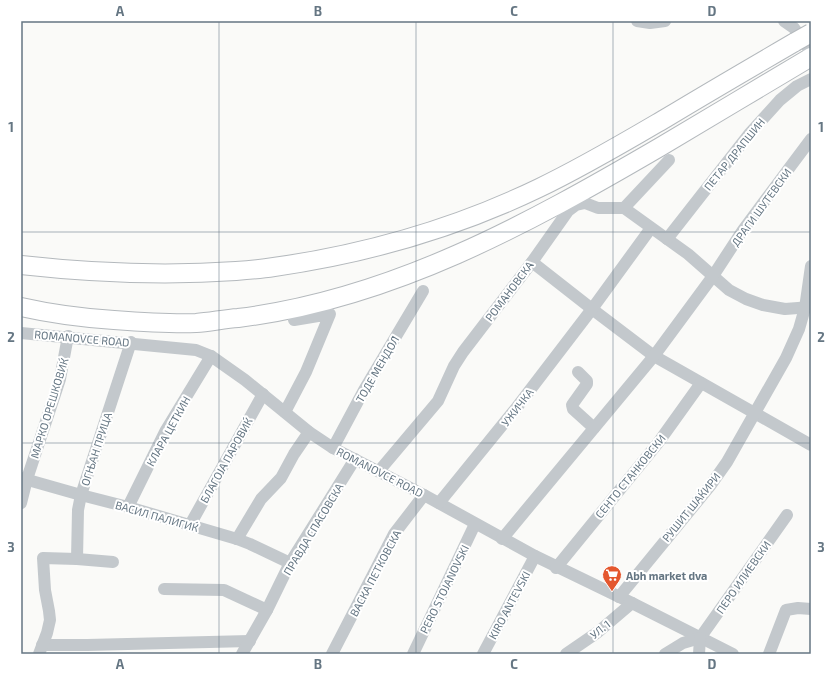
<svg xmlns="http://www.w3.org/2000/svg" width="832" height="675" font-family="'Exo 2',sans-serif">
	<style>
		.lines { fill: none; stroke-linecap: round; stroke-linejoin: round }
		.highway-casing { stroke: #b4b9bd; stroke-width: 20 }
		.minor { stroke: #c3c8cc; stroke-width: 12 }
		.highway { stroke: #fff; stroke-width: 18 }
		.highway-bridge-casing { stroke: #b4b9bd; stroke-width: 20; stroke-linecap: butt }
		.highway-bridge { stroke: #fff; stroke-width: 18 }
		.grid { fill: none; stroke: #657683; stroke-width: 1; stroke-opacity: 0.55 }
		.labels { text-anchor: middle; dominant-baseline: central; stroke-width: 4; stroke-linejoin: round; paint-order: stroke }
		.street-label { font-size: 11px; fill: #657683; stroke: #fff }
		.poi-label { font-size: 11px; font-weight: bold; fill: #657683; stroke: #fff; text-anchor: start }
		.neatline { fill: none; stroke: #657683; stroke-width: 1.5 }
		.grid-label { font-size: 13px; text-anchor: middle; font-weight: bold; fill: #657683 }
	</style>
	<rect width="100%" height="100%" fill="#fafaf8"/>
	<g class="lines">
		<!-- highway casing -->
		<g class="highway-casing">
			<g id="highway">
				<path d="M21,265C93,273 165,276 236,271C249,270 261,269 274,267C365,254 456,228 539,188C583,167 625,142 666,118C709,92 752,67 795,42"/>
				<path d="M21,307C52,314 83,318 114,320C141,322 169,324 196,323C210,322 224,319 238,318C392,299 528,224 660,147C710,117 761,87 811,57"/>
			</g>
		</g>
		<!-- minor -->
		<g class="minor">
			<path d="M637,21L650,23L665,21"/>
			<path d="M784,21L794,28L811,52"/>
			<path d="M624,208L688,254L729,290L746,299L763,305L785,309L811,307"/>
			<path d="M667,239L750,133L780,100L797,86L811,79"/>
			<path d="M532,262L592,309L654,356L811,445"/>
			<path d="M21,333L196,350L211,356L245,380L309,432L333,448L424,495L535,556L632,603L733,654"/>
			<path d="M578,372L587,381V384L572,405L573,409L594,428"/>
			<path d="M285,412L306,372L330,314L294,320"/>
			<path d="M333,448L364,390L423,291"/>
			<path d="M379,471L438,401L454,366L463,352L532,262L568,211L576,205L585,203L598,208H624L669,160"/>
			<path d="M21,478L81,495L128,507L237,539L250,544L290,563"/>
			<path d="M21,503L27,479L60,379L68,336"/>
			<path d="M439,503L517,407L592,309L651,228"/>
			<path d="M128,507L166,430L211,356"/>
			<path d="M190,525L263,394"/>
			<path d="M237,539L261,499L281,478L294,454L309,432"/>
			<path d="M502,539L654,356L713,276L743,230L811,139"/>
			<path d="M77,559L78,510L81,495L131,342"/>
			<path d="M556,568L658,443L701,383"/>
			<path d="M164,589L224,590L267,610"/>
			<path d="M619,597L710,486L727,462L786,358L799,329L805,308L811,266"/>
			<path d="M700,638L787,515"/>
			<path d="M42,645H87L250,641"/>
			<path d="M39,654L47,633L50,620L49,611L45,590L43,558L77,559L113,562"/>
			<path d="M242,654L267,610L290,563L355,459"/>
			<path d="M332,654L394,534L424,495"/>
			<path d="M413,654L475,524"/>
			<path d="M483,654L535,556"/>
			<path d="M566,654L598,632L632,603"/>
			<path d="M665,654L683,643L700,638"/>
			<path d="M699,654L700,638"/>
			<path d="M769,654L786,610L798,608L811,609"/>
		</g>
		<!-- highway -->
		<use href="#highway" class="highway"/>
		<!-- highway-bridge casing -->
		<g class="highway-bridge-casing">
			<path id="highway-bridge" d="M795,42L811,33"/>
		</g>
		<!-- highway-bridge -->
		<use href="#highway-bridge" class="highway-bridge"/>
	</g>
	<!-- grid -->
	<path class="grid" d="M219,21V654M416,21V654M613,21V654M21,232H811M21,443H811"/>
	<!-- icons -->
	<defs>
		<g id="supermarket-pin" transform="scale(1)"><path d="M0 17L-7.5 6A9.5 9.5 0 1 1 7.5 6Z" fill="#e4572e" stroke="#fff"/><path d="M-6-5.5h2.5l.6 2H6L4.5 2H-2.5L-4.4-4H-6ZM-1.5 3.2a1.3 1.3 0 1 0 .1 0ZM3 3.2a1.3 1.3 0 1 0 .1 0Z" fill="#fff"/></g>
	</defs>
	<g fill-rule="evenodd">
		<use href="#supermarket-pin" x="612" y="575"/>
	</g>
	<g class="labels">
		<!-- street labels -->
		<g class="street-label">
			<text transform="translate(734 154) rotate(-51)">ПЕТАР ДРАПШИН</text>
			<text transform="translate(761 207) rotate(-54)">ДРАГИ ШУТЕВСКИ</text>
			<text transform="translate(509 291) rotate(-53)">РОМАНОВСКА</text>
			<text transform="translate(82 338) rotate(5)">ROMANOVCE ROAD</text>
			<text transform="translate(377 369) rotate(-60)">ТОДЕ МЕНДОЛ</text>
			<text transform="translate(517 407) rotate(-52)">УЖИЧКА</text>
			<text transform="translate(49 408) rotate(-73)">МАРКО ОРЕШКОВИЌ</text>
			<text transform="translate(168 431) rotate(-61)">КЛАРА ЦЕТКИН</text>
			<text transform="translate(96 449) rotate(-72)">ОГЊАН ПРИЦА</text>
			<text transform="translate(226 460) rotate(-61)">БЛАГОЈА ПАРОВИЌ</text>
			<text transform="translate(380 472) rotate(27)">ROMANOVCE ROAD</text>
			<text transform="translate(630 476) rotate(-51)">СЕНТО СТАНКОВСКИ</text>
			<text transform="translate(691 507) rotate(-51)">РУШИТ ШАЌИРИ</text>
			<text transform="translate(157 516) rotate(16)">ВАСИЛ ПАЛИГИЌ</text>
			<text transform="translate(313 529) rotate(-59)">ПРАВДА СПАСОВСКА</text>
			<text transform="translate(375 573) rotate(-62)">ВАСКА ПЕТКОВСКА</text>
			<text transform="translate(743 577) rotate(-55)">ПЕРО ИЛИЕВСКИ</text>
			<text transform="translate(444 589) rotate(-64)">PERO STOJANOVSKI</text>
			<text transform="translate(509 605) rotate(-62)">KIRO ANTEVSKI</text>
			<text transform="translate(600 629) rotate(-38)">УЛ. 1</text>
		</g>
		<!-- poi labels -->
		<g class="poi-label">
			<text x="626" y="575">Abh market dva</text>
		</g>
	</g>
	<!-- border -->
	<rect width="832" height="675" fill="none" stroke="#ffffff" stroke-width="44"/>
	<rect x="22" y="22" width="788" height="631" class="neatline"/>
	<g class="grid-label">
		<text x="120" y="16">A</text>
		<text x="318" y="16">B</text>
		<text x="514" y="16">C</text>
		<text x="712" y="16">D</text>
		<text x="11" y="132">1</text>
		<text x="821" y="132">1</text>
		<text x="11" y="342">2</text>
		<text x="821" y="342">2</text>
		<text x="11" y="552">3</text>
		<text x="821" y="552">3</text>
		<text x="120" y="669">A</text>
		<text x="318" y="669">B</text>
		<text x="514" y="669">C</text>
		<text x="712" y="669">D</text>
	</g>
</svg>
